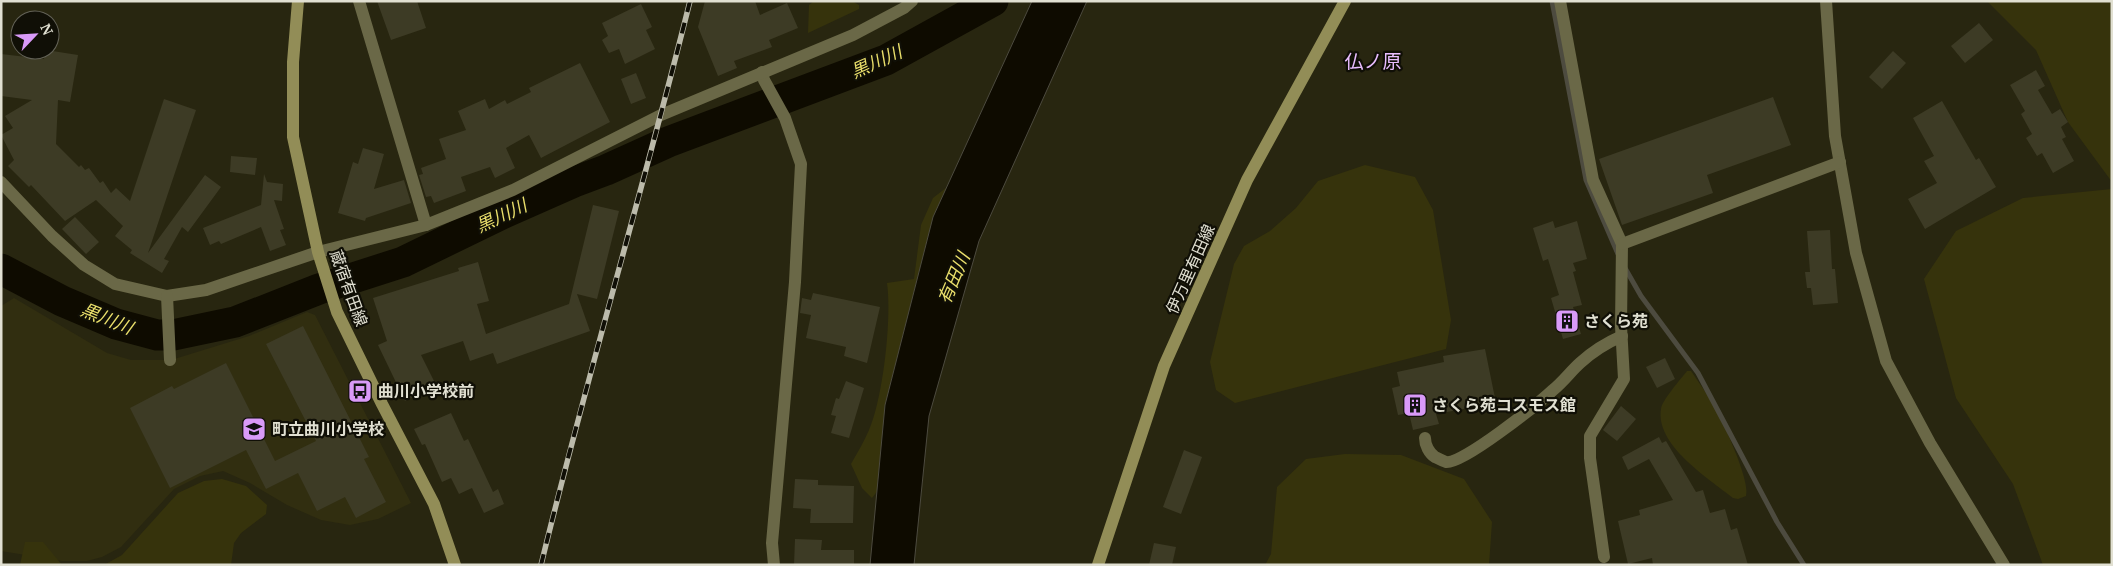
<svg xmlns="http://www.w3.org/2000/svg" width="2113" height="566" font-family="'PT Serif','Noto Sans JP',serif">
	<style>
		.built { fill: #312e10 }
		.green { fill: #36330c }
		.water { fill: #0e0b00; stroke: #4d4b3f }
		.lines { fill: none; stroke-linecap: round; stroke-linejoin: round }
		.stream { stroke: #4d4b3f; stroke-width: 5 }
		.river { stroke: #0e0b00; stroke-width: 31 }
		.building { fill: #3d3b25 }
		.minor { stroke: #6a6847; stroke-width: 12 }
		.secondary { stroke: #928d57; stroke-width: 12 }
		.rail-casing { stroke: #bcbbab; stroke-width: 5.5 }
		.rail { stroke: #100f06; stroke-width: 4; stroke-dasharray: 11; stroke-linecap: butt }
		.labels { text-anchor: middle; dominant-baseline: central; stroke-width: 4.5; stroke-linejoin: round; paint-order: stroke }
		.street-label { font-size: 16px; fill: #e1e0d2; stroke: #100f06 }
		.poi-label { font-size: 16px; font-weight: bold; fill: #e1e0d2; stroke: #100f06; text-anchor: start }
		.water-label { font-size: 18px; font-style: italic; fill: #eadf6b; stroke: #100f06 }
		.quarter-label { font-size: 19px; fill: #e9bdff; stroke: #100f06 }
	</style>
	<rect width="100%" height="100%" fill="#282610"/>
	<!-- built -->
	<path class="built" d="M14,298L107,353L131,360H171L249,336L307,312L315,315L411,503L378,519L350,525L321,520L287,505L250,483L223,471L200,476L174,489L121,547L102,557L87,561H62L1,551V306Z"/>
	<!-- green -->
	<g class="green">
		<path d="M814,1H852L859,5V9L808,33L809,5Z"/>
		<path d="M1987,1H2112V182L2068,122L2036,50Z"/>
		<path d="M1365,165L1415,177L1433,210L1451,320L1446,349L1235,403L1216,390L1210,362L1234,264L1244,246L1270,231L1296,208L1318,181Z"/>
		<path d="M960,177L885,481L872,498L862,488L851,464C857,453 864,442 869,430C883,398 892,318 887,283L914,279L921,225L933,198Z"/>
		<path d="M2112,189V565H2043L2013,484L1956,398L1924,279L1956,231L2023,198Z"/>
		<path d="M1687,371H1691C1699,383 1708,395 1715,407C1723,422 1751,482 1746,496L1738,499L1733,498C1708,478 1655,445 1661,409C1662,400 1681,379 1687,371Z"/>
		<path d="M1345,454L1401,455L1464,479L1492,522L1489,565H1265L1271,554L1277,487L1306,459Z"/>
		<path d="M222,479L246,486L267,505L266,514L241,533L234,543L231,565H104L122,555L178,493L204,481Z"/>
		<path d="M25,542H43L62,565H20Z"/>
	</g>
	<!-- water -->
	<path class="water" d="M1032,1H1087L979,241L929,416L914,565H870L885,405L933,217Z"/>
	<g class="lines">
		<!-- stream -->
		<g class="stream">
			<path d="M1552,1L1586,180L1618,254"/>
			<path d="M1625,268L1641,296L1698,373L1777,522L1804,565"/>
		</g>
		<!-- river -->
		<path class="river" d="M1,269L62,301L116,324L157,335H173L235,322L319,289L403,262L506,212L574,182L606,170L668,142L886,60L993,1"/>
	</g>
	<!-- building -->
	<g class="building">
		<path d="M377,1H417L426,28L391,40Z"/>
		<path d="M705,1H755L760,15L787,3L798,28L769,40L772,47L734,61L737,68L718,76L698,27Z"/>
		<path d="M641,4L652,27L646,30L655,49L625,64L619,49L609,53L602,40L608,36L602,23Z"/>
		<path d="M1979,23L1993,40L1965,63L1951,46Z"/>
		<path d="M46,50L78,55L70,102L58,100L56,144L79,167L81,165L85,170L89,168L100,183L103,181L111,193L116,188L130,201L164,99L196,110L148,253L205,175L221,187L188,232L182,227L164,259L169,261L162,273L130,253L132,250L115,236L123,226L96,200L65,221L31,185L29,187L8,166L14,160L1,135L13,128L5,116L32,100L1,96V54L44,59Z"/>
		<path d="M1893,51L1906,63L1882,89L1869,77Z"/>
		<path d="M580,63L610,122L541,158L529,135L506,148L515,168L495,178L490,167L461,177L466,191L434,203L431,196L426,197L419,175L423,174L421,168L446,159L439,139L466,130L458,111L485,99L489,109L505,100L507,104L531,92L529,88Z"/>
		<path d="M2036,70L2045,86L2038,90L2052,114L2060,109L2068,122L2061,127L2066,137L2062,139L2074,161L2053,173L2042,153L2037,156L2026,138L2032,134L2021,114L2025,111L2010,85Z"/>
		<path d="M636,73L646,98L631,104L621,79Z"/>
		<path d="M1773,97L1791,145L1707,175L1713,193L1622,225L1599,159Z"/>
		<path d="M1942,101L1976,160L1979,158L1996,187L1925,229L1908,199L1937,183L1924,161L1934,156L1913,118Z"/>
		<path d="M363,148L384,154L374,189L404,180L411,203L366,218L365,221L338,213L353,162L358,164Z"/>
		<path d="M231,156L257,158L255,175L230,172Z"/>
		<path d="M264,174L267,182L283,184L282,201L274,200L284,229L280,230L286,245L270,251L261,227L221,244L219,241L210,245L203,228L261,205Z"/>
		<path d="M593,205L619,211L597,299L577,294L590,331L497,364L493,353L470,361L463,341L421,355L436,385L405,401L378,345L387,341L373,298L459,271L458,268L478,262L489,301L477,304L486,334L569,304Z"/>
		<path d="M75,217L99,242L86,254L62,229Z"/>
		<path d="M1553,221L1555,228L1577,221L1587,259L1573,263L1576,271L1573,272L1582,305L1573,307L1581,334L1563,339L1551,298L1559,295L1548,259L1543,261L1533,228Z"/>
		<path d="M1830,230L1832,269H1835L1838,303L1813,305L1811,288H1807L1805,272H1810L1807,231Z"/>
		<path d="M813,293L880,307L867,363L844,356L846,347L806,338L811,315L800,313L802,298L811,300Z"/>
		<path d="M303,326L369,457L364,459L386,502L356,518L345,497L317,511L298,473L266,489L246,450L170,488L130,408L172,386L174,389L226,363L275,461L316,441L266,344Z"/>
		<path d="M1485,349L1496,403L1436,414L1439,424L1413,430L1409,413L1398,415L1392,388L1400,386L1397,372L1444,362L1443,356Z"/>
		<path d="M1665,358L1675,379L1657,388L1646,367Z"/>
		<path d="M846,381L864,388L849,438L831,433L836,416L831,415L836,398L839,399Z"/>
		<path d="M1621,406L1636,419L1617,441L1603,430Z"/>
		<path d="M451,413L464,441L468,439L493,492L498,489L504,504L484,513L472,488L459,494L451,478L442,482L425,444L422,445L414,429Z"/>
		<path d="M1659,437L1662,443L1666,441L1696,492L1703,490L1710,513L1725,509L1731,530L1737,528L1748,565H1653L1652,558L1628,564L1618,521L1640,515L1639,510L1673,500L1649,459L1628,470L1622,457Z"/>
		<path d="M1184,450L1202,457L1181,514L1163,507Z"/>
		<path d="M795,479L818,480V485L854,486L853,523H810L811,509L793,508Z"/>
		<path d="M795,539L822,540L821,550H854V565H794Z"/>
		<path d="M1154,543L1176,547L1172,565H1149Z"/>
	</g>
	<g class="lines">
		<!-- minor -->
		<g class="minor">
			<path d="M359,1L426,225"/>
			<path d="M1560,1L1593,180L1622,244L1621,326L1624,379L1590,436V458L1604,557"/>
			<path d="M1826,1L1835,136L1856,253L1886,361L1930,443L2004,565"/>
			<path d="M762,72L764,80L785,118L801,164L795,282L772,543L774,565"/>
			<path d="M1,182L52,236L84,265L115,284L167,296L206,290L318,252L426,225L513,190L661,115L853,35L904,8L912,1"/>
			<path d="M1622,244L1840,162"/>
			<path d="M167,296L170,360"/>
			<path d="M1425,438C1425,445 1429,453 1435,457C1438,458 1442,461 1446,462C1462,465 1539,403 1553,390C1563,382 1571,371 1580,363C1593,351 1606,343 1622,336"/>
		</g>
		<!-- secondary -->
		<g class="secondary">
			<path d="M298,1L293,62V137L318,252L337,312L382,404L434,504L455,565"/>
			<path d="M1098,565L1164,366L1247,180L1345,1"/>
		</g>
		<!-- rail casing -->
		<g class="rail-casing">
			<path id="rail" d="M541,565C587,376 643,190 690,1"/>
		</g>
		<!-- rail -->
		<use href="#rail" class="rail"/>
	</g>
	<!-- icons -->
	<defs>
		<g id="building-square" transform="scale(1.25)"><rect x="-9" y="-9" width="18" height="18" rx="4" fill="#d99af8" stroke="#100f06"/><path d="M-4-6H4V6H1V3H-1V6H-4ZM-2.5-4.3h1.7v1.8h-1.7ZM.8-4.3h1.7v1.8H.8ZM-2.5-1h1.7V.8h-1.7ZM.8-1h1.7V.8H.8Z" fill="#111"/></g>
		<g id="bus-square" transform="scale(1.25)"><rect x="-9" y="-9" width="18" height="18" rx="4" fill="#d99af8" stroke="#100f06"/><path d="M-5-6H5V4H4V6H2V4H-2V6H-4V4H-5ZM-3.5-4V0h7V-4ZM-3.5 1.2v1.5H-2V1.2ZM2 1.2v1.5H3.5V1.2Z" fill="#111"/></g>
		<g id="school-square" transform="scale(1.25)"><rect x="-9" y="-9" width="18" height="18" rx="4" fill="#d99af8" stroke="#100f06"/><path d="M0-5L7-2L0 1L-7-2ZM-4 1L0 2.5L4 1V4Q0 6-4 4Z" fill="#111"/></g>
	</defs>
	<g fill-rule="evenodd">
		<use href="#building-square" x="1567" y="321"/>
		<use href="#bus-square" x="360" y="391"/>
		<use href="#building-square" x="1415" y="405"/>
		<use href="#school-square" x="254" y="429"/>
	</g>
	<g class="labels">
		<!-- street labels -->
		<g class="street-label">
			<text transform="translate(1190 269) rotate(-66)">伊万里有田線</text>
			<text transform="translate(349 288) rotate(70)">蔵宿有田線</text>
		</g>
		<!-- poi labels -->
		<g class="poi-label">
			<text x="1584" y="321">さくら苑</text>
			<text x="378" y="391">曲川小学校前</text>
			<text x="1432" y="405">さくら苑コスモス館</text>
			<text x="272" y="429">町立曲川小学校</text>
		</g>
		<!-- water labels -->
		<g class="water-label">
			<text transform="translate(876 61) rotate(-24)">黒川川</text>
			<text transform="translate(501 215) rotate(-25)">黒川川</text>
			<text transform="translate(953 278) rotate(-67)">有田川</text>
			<text transform="translate(107 318) rotate(22)">黒川川</text>
		</g>
		<!-- quarter labels -->
		<g class="quarter-label">
			<text x="1373" y="60">仏ノ原</text>
		</g>
	</g>
	<!-- border -->
	<rect width="2113" height="566" fill="none" stroke="#e1e0d2" stroke-width="5"/>
	<!-- north arrow -->
	<g transform="translate(35 35) rotate(65)"><circle r="24" fill="#100f06" stroke="#646358"/>
	<path d="M0-4L9 19L0 12L-9 19Z" fill="#d99af8"/>
	<text y="-8" font-size="14" font-weight="bold" text-anchor="middle" fill="#e1e0d2">N</text>
	</g>
</svg>
